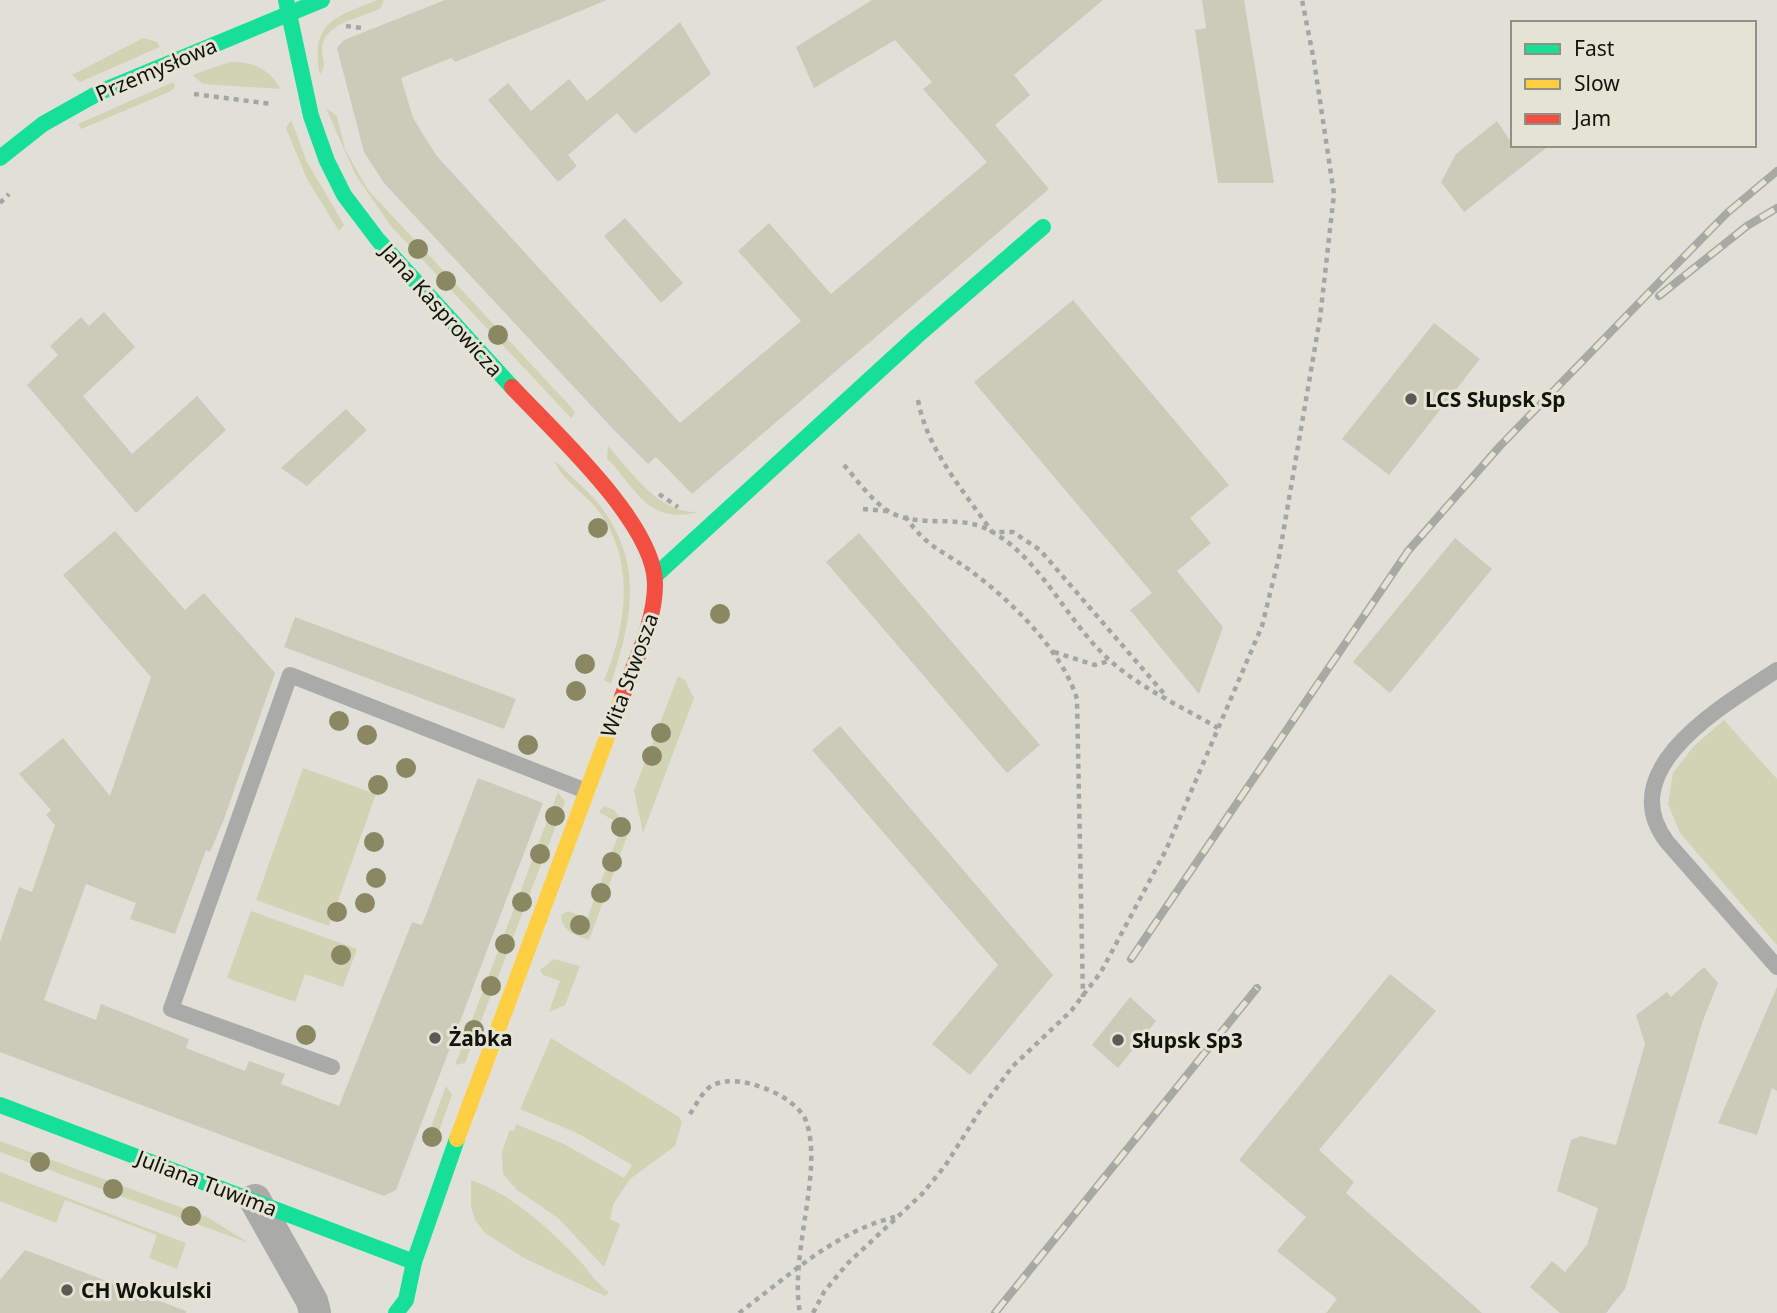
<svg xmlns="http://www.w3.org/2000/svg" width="1777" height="1313" font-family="'Noto Sans',sans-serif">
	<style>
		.green { fill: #d2d2b5 }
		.building { fill: #cbcbb9 }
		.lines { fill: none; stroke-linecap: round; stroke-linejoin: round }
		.path { stroke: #a5a5a2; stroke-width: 4.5; stroke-dasharray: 5 5; stroke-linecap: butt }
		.lane { stroke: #aaaaa8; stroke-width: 16 }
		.street { stroke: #aaaaa8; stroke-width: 32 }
		.fast { stroke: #16e098; stroke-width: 16 }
		.slow { stroke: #ffcf43; stroke-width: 16 }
		.jam { stroke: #f24e42; stroke-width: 16 }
		.rail-casing { stroke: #a9a9a4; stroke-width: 8 }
		.rail { stroke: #e4e4d5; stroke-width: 5; stroke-dasharray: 16; stroke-linecap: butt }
		.tree { fill: #898863 }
		.poi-dot { fill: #5b5b55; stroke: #e4e4d5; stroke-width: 2.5 }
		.labels { text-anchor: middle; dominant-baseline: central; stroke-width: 6; stroke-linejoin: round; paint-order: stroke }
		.street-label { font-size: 21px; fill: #13130e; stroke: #e4e4d5 }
		.poi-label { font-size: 21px; font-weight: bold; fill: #13130e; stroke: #e4e4d5; text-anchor: start }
	</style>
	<rect width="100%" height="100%" fill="#e0e0d8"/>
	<!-- green -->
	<g class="green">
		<path d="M378,0H384L381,8C363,18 324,22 322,48C322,58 327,65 320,75C310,22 335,17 378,0Z"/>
		<path d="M143,38L157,42L160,47L80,82L72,75Z"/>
		<path d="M230,62C253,61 270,70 281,89L203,84L192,75Z"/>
		<path d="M173,82L175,87L169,92L81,129L78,124Z"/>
		<path d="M326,108L337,116L345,149L368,190L572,408L575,413L571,418L390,225L355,174Z"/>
		<path d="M291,120L307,162L344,225L339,231L307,179L286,128Z"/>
		<path d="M608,446C633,473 658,514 699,512C648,525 637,490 607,458Z"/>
		<path d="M555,461C570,476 588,490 601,507C645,566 631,621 611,684L604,680C627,627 636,558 597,509C586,495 559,477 555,461Z"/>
		<path d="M678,676L685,680L694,698L643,833L634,791Z"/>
		<path d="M1724,720L1777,779V945L1680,833L1668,804L1673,773L1694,746Z"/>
		<path d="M303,768L376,794L329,926L256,900Z"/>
		<path d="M558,792L565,802L465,1063L455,1065Z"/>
		<path d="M604,806L614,810L629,831L589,940C575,935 562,931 561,915L568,911L587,919L622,825L599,812Z"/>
		<path d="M251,911L357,949L343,987L305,974L295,1002L227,978Z"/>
		<path d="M554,959L580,966L565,1005L549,1012L560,981L543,975L540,970Z"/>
		<path d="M551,1038L679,1117L682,1122L675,1146L630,1179L614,1203L610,1219L620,1224L604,1267L558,1218L517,1190L503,1174L502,1151L510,1130L514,1131L516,1124L564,1144L624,1178L632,1165L579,1134L520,1109Z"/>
		<path d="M446,1086L452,1095L434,1145L427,1138Z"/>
		<path d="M0,1141L207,1217L249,1243L0,1152Z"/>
		<path d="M0,1172L186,1243L177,1269L149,1258L157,1235L65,1200L56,1223L0,1201Z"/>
		<path d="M471,1180C514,1195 549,1229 580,1261C590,1271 595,1283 609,1292L605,1296L524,1258L485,1233L475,1220L471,1207Z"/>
	</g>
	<!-- building -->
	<g class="building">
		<path d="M445,0H607L455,62L451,58L401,78L413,118L436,155L680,423L801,321L738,251L769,223L831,294L987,162L923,89L932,82L895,40L814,88L796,47L872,0H1103L1014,75L1030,95L995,125L1049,189L692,494L656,457L648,464L613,429L384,183L364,152L337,48L344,40Z"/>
		<path d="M1202,0H1244L1274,183H1218L1195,30L1206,28Z"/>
		<path d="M680,22L711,74L635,134L617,113L568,155L577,166L558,182L488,100L508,83L531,111L569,79L587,101Z"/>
		<path d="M1497,121L1513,145H1550L1464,212L1441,182L1456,154Z"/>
		<path d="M625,218L683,283L661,303L604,236Z"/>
		<path d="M1073,300L1229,485L1190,518L1211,543L1177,571L1223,627L1199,694L1130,610L1152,593L974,382Z"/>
		<path d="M104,312L135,347L83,396L132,454L197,396L226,430L136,513L27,385L58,355L50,346L81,317L89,326Z"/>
		<path d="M1434,323L1480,359L1389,475L1342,439Z"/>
		<path d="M346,409L367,430L307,486L281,468Z"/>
		<path d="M115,531L185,610L204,593L275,673L224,819L210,852L206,850L175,934L130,919L136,903L86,884L44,1000L96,1020L101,1004L189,1039L186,1048L214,1059L245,1071L249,1061L285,1074L281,1084L339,1106L412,922L422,925L478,778L543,803L396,1190L384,1196L0,1052V942L19,887L32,892L55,825L46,815L51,810L19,774L63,738L110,796L151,677L63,575Z"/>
		<path d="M859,533L1040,745L1007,773L826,562Z"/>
		<path d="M1455,538L1492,569L1390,693L1353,662Z"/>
		<path d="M295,617L516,699L504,729L284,647Z"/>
		<path d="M840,726L1053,975L970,1075L932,1044L998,965L812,750Z"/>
		<path d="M1704,967L1718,983L1703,1020L1625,1289L1606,1313H1560L1530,1287L1552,1261L1565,1272L1587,1245L1598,1208L1557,1191L1571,1140L1581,1136L1616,1145L1645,1044L1636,1015L1667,992L1671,997Z"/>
		<path d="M1390,974L1436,1011L1319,1150L1354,1182L1346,1193L1482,1313H1326L1337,1299L1277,1251L1306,1217L1239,1160Z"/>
		<path d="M1777,987V1091L1772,1088L1757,1135L1718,1123Z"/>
		<path d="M1130,997L1156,1021L1118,1068L1092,1045Z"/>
		<path d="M25,1250L186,1311V1313H0V1280Z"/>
	</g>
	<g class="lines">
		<!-- path -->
		<g class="path">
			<path d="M346,26L362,28"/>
			<path d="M194,94L272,104"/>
			<path d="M0,203L9,194"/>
			<path d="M918,400C927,450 964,491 992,532H1013L1040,550L1167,697"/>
			<path d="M844,465C857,480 871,500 888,511C918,529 956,514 987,529C1037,554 1064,615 1102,653C1135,686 1179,705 1218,728"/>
			<path d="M659,494L678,507"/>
			<path d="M863,509L887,511"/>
			<path d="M905,516C927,548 942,550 971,571C1011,601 1062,650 1077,699L1083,997"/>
			<path d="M1054,652L1095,665L1109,661"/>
			<path d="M690,1114C696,1105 703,1090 713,1085C738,1072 796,1095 806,1121C824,1170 789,1255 800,1313"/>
			<path d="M739,1313C789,1276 834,1232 895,1217"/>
			<path d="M813,1313L824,1292L847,1264L922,1194L945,1166L981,1109L1012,1067L1071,1011L1101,972L1166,850L1262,626L1279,557L1320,318L1334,194L1314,61L1302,0"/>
		</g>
		<!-- lane -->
		<g class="lane">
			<path d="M1777,670C1726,704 1611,768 1667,842L1777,967"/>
			<path d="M332,1067L171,1009L290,675L586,791"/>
		</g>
		<!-- street -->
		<path class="street" d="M255,1200L312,1301L315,1313"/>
		<!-- fast -->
		<g class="fast">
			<path d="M286,0L311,116L327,161L344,195L378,240L512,387"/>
			<path d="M0,158L43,124L100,92L322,0"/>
			<path d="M657,574L917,336L1043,227"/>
			<path d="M0,1105L414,1262"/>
			<path d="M396,1313L406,1300L414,1262L457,1139"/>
		</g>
		<!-- slow -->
		<path class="slow" d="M457,1139L622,697"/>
		<!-- jam -->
		<path class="jam" d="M512,387C553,431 655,523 655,584C655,623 635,661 622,697"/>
		<!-- rail casing -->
		<g class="rail-casing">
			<g id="rail">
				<path d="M1659,296L1747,226L1777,208"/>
				<path d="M1131,959L1408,551L1500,446L1670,271L1727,213L1777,171"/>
				<path d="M995,1313L1257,988"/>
			</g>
		</g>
		<!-- rail -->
		<use href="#rail" class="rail"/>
	</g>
	<!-- trees -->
	<g class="tree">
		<circle cx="418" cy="249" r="10"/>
		<circle cx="446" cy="281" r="10"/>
		<circle cx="498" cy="335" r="10"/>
		<circle cx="598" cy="528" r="10"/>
		<circle cx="720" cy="614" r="10"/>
		<circle cx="585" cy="664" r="10"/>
		<circle cx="576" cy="691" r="10"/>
		<circle cx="339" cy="721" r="10"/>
		<circle cx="661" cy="733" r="10"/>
		<circle cx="367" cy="735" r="10"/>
		<circle cx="528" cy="745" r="10"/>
		<circle cx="652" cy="756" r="10"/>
		<circle cx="406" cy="768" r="10"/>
		<circle cx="378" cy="785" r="10"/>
		<circle cx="555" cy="816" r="10"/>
		<circle cx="621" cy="827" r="10"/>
		<circle cx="374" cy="842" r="10"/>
		<circle cx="540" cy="854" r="10"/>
		<circle cx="612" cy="862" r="10"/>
		<circle cx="376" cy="878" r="10"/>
		<circle cx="601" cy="893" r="10"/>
		<circle cx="522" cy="902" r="10"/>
		<circle cx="365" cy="903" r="10"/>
		<circle cx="337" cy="912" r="10"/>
		<circle cx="580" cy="925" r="10"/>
		<circle cx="505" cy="944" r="10"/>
		<circle cx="341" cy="955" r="10"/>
		<circle cx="491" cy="986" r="10"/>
		<circle cx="474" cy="1030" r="10"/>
		<circle cx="306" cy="1035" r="10"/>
		<circle cx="432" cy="1137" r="10"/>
		<circle cx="40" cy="1162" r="10"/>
		<circle cx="113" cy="1189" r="10"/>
		<circle cx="191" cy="1216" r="10"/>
	</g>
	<!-- markers -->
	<g class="poi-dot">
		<circle cx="1411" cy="399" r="7"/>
		<circle cx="435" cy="1038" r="7"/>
		<circle cx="1118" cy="1040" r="7"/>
		<circle cx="67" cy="1290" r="7"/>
	</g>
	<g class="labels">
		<!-- street labels -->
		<g class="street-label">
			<text transform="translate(156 69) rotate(-23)">Przemysłowa</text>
			<text transform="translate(442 310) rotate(48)">Jana Kasprowicza</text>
			<text transform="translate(629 675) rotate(-70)">Wita Stwosza</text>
			<text transform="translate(207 1183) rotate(21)">Juliana Tuwima</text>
		</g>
		<!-- poi labels -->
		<g class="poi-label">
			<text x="1425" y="399">LCS Słupsk Sp</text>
			<text x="449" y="1038">Żabka</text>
			<text x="1132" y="1040">Słupsk Sp3</text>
			<text x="81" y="1290">CH Wokulski</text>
		</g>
	</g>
	<!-- legend -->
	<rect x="1511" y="21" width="245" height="126" fill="#e4e4d5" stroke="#909085" stroke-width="2"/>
	<rect x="1525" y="44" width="35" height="10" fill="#16e098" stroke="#909085" stroke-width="2"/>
	<text x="1574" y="56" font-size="21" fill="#13130e">Fast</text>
	<rect x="1525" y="79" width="35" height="10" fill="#ffcf43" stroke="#909085" stroke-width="2"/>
	<text x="1574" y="91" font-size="21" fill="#13130e">Slow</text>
	<rect x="1525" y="114" width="35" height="10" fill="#f24e42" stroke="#909085" stroke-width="2"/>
	<text x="1574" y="126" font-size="21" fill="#13130e">Jam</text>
</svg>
